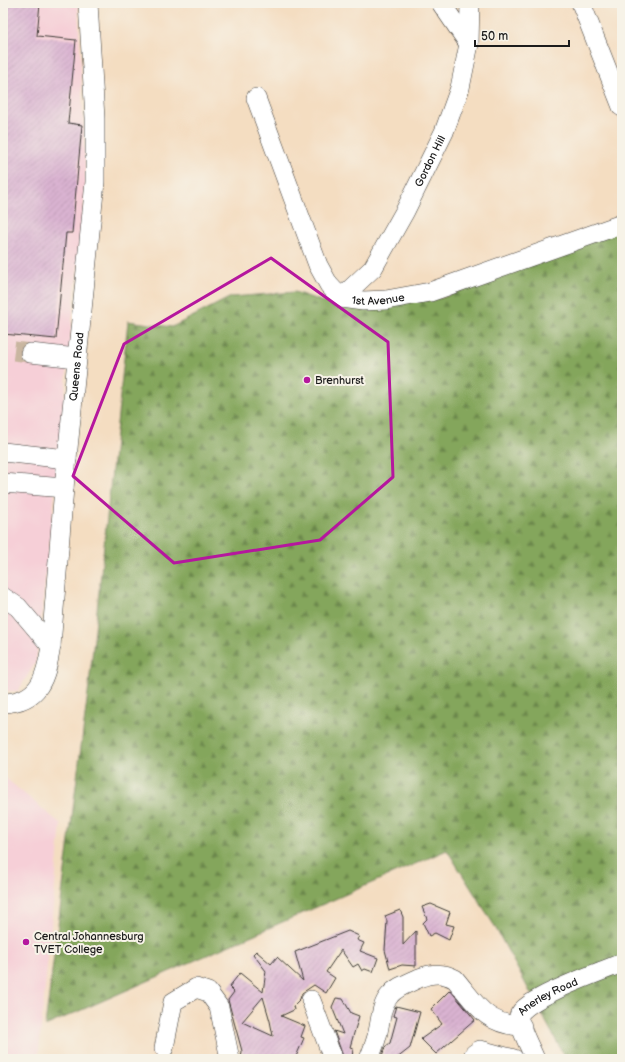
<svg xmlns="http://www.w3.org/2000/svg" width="625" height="1062" font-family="'Balsamiq Sans',sans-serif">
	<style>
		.built { fill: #f6cfd7 }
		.forest { fill: url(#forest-firs); stroke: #50613c }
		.building { fill: url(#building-hatch); fill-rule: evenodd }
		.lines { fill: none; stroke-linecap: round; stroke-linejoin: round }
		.minor-tunnel { stroke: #c9b6a0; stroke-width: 19; stroke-dasharray: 19 10; stroke-linecap: butt }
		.minor-casing { stroke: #3c3935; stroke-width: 20 }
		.minor { stroke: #fff; stroke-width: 19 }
		.marked { fill: none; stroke: #b5179e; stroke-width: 3; stroke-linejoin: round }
		.poi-dot { fill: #b5179e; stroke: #f7f3e8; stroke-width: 1.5 }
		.labels { text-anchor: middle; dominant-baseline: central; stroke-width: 4; stroke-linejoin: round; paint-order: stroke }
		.street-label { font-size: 11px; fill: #1c1c1c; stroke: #f7f3e8 }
		.poi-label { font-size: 11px; fill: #1c1c1c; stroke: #f7f3e8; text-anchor: start }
	</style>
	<defs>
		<pattern id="forest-firs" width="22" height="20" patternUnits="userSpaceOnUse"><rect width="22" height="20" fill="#84a65c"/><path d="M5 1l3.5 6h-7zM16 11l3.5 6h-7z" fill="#6b864b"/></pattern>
		<pattern id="building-hatch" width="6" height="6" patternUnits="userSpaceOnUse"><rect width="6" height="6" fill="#dab3d1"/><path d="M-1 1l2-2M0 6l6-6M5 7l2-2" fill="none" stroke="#ba99b3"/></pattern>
	</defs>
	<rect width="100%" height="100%" fill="#f7f3e8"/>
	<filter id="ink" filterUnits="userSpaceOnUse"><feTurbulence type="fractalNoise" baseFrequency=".025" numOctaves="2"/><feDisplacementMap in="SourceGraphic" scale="8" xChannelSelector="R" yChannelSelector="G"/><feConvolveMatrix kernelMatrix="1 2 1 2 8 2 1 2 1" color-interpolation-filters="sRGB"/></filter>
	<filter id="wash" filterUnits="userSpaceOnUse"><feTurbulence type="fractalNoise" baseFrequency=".012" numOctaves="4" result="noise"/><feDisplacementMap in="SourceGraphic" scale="16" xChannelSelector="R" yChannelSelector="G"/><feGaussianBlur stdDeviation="0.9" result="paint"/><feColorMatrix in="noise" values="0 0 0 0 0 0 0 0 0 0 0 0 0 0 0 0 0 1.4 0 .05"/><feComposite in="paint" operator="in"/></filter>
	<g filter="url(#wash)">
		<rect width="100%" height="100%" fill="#f4ddc1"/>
		<!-- built -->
		<g class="built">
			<path d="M3,3H78L86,184L52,521L36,662L18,691H3Z"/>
			<path d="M3,776L61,824L38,1059H3Z"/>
		</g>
		<!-- forest -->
		<path class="forest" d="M622,229V1059H566L494,925L447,850L45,1026L89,685L128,321L172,327L231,297L295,292L338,307L441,298Z"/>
		<g id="blocks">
			<!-- building -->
			<g class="building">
				<path d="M3,3H40L37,36L76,40L68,123L82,125L72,233H66L56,339L3,334Z"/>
				<path d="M431,904L450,912L446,924L454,926L449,940L435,933L429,936L423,923L427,919L422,907Z"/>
				<path d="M400,910L403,917V945L416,931V966L402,965L390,969L385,950L387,921L385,916Z"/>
				<path d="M348,931L359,936L357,940L364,943L360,951L378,958L373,972L365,969L362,971L358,964L353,967L341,950L326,972L335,978L326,993L314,985L302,993L300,999L293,1006L294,1010L281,1016L305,1026L301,1037L304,1038L295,1059H241L242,1051L228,1000L234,992L229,987L240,973L263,992L266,971L253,954L256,951L271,964L277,957L303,981L295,952ZM263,997L270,1021L273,1036L242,1022Z"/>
				<path d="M450,990L475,1020L436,1054L421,1039L442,1024L431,1009Z"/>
				<path d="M336,998L343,999L351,1013L359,1016L350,1047L353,1048L352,1059H344L334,1031L343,1034L332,1007Z"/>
				<path d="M396,1006L420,1012L410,1048L396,1059H384L382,1056L385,1047L390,1043L397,1017L393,1016Z"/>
			</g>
		</g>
	</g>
	<g filter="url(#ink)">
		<use href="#blocks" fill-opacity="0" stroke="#3c3935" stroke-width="1"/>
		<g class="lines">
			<!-- minor-tunnel -->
			<path class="minor-tunnel" d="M14,351L30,353"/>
			<!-- minor casing -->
			<g class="minor-casing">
				<g id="minor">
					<path d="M441,3L469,44"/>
					<path d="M581,3L622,107"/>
					<path id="s1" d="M256,98L318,265L329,285L341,298L363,301L386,300L430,292L622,224"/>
					<path id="s2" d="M341,298L373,268L405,211L444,132L460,88L469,44L470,3"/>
					<path d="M30,353L77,358"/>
					<path d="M3,452L67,459"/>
					<path d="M3,483L64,488"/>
					<path d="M3,597L18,607L51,646"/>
					<path id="s3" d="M3,703C40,702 46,677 51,646L64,488L95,182V118L88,3"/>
					<path d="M311,1000L333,1059"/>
					<path d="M164,1048L173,1002L196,988L208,992L219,1007L230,1059"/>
					<path d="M369,1059C372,1051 375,1044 377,1036C381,1022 380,1006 390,995C397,986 410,983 419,978C432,973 443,972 455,979C476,1004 486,1025 522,1026"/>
					<path d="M473,1059L474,1054L480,1050L514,1059"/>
					<path id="s4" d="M535,1059C531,1049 518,1025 519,1016C522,999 605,970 622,963"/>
				</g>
			</g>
			<!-- minor -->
			<use href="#minor" class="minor"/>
		</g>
	</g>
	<!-- marked area -->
	<path class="marked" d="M271,258L388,342L393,477L320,540L174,563L73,476L124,344Z"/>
	<!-- markers -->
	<g class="poi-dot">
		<circle cx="307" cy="380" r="4"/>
		<circle cx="26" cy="942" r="4"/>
	</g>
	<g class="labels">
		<!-- street labels -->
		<g class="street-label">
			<text stroke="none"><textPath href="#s2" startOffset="165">Gordon Hill</textPath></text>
			<text stroke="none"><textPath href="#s1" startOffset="256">1st Avenue</textPath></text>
			<text stroke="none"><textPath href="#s3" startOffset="364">Queens Road</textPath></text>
			<text stroke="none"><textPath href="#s4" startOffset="82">Anerley Road</textPath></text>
		</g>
		<!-- poi labels -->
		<g class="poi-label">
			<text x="315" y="380">Brenhurst</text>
			<text x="34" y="936">Central Johannesburg<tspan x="34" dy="13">TVET College</tspan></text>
		</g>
	</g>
	<!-- margin -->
	<rect width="625" height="1062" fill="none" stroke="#f7f3e8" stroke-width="16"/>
	<!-- scale -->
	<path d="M475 40v6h94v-6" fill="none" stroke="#1c1c1c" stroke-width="2"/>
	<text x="481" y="40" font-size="12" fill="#1c1c1c" stroke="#f7f3e8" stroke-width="3" paint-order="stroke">50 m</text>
</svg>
